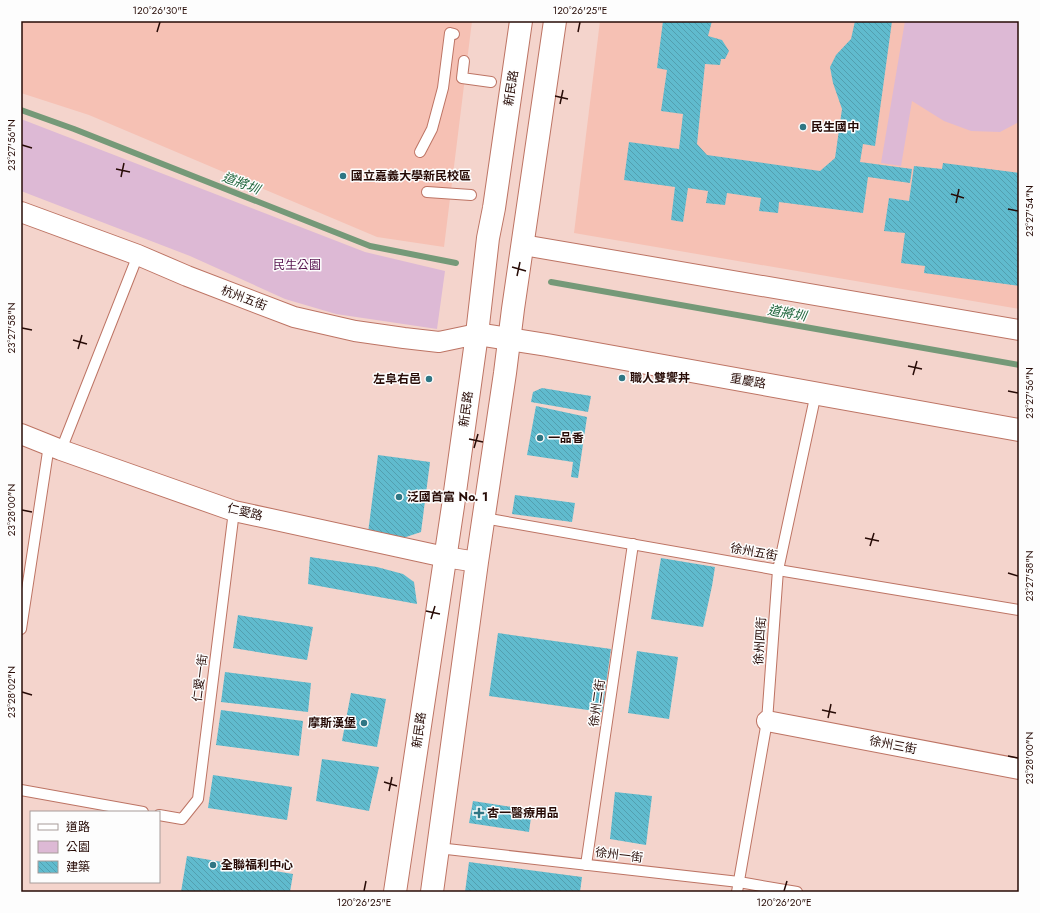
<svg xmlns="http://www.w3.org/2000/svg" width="1040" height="913" font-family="Jost,'Noto Sans TC',sans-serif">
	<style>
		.built { fill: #f6c1b4 }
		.park { fill: #ddb9d5 }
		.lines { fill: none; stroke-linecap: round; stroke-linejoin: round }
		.stream { stroke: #759978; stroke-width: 6 }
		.building { fill: url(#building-back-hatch) }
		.service-casing { stroke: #bd7464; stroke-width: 12 }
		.minor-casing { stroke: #bd7464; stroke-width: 22 }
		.tertiary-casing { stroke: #bd7464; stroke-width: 24 }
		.service { stroke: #fff; stroke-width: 10 }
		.minor { stroke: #fff; stroke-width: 20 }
		.tertiary { stroke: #fff; stroke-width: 22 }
		.ticks { fill: none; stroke: #270b06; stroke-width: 1.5 }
		.poi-dot { fill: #307684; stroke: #fdfdfd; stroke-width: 1.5 }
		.labels { text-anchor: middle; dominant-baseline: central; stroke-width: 3; stroke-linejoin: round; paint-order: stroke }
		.street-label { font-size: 12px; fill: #270b06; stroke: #fdfdfd }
		.poi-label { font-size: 12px; font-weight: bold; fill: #270b06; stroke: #fdfdfd; text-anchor: start }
		.park-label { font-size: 12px; fill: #55124d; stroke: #fdfdfd }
		.water-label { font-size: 13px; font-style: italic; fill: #1c6339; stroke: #fdfdfd }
		.neatline { fill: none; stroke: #270b06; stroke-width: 1.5 }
		.ticks-label { font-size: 10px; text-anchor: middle; fill: #270b06 }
	</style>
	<defs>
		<pattern id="building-back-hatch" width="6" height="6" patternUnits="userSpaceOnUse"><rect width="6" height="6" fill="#60bbce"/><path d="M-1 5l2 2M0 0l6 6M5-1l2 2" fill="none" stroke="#539faf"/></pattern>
	</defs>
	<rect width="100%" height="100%" fill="#f4d4cc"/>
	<!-- built -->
	<g class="built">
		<path d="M21,21H472L444,247L377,237L89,115L21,93Z"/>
		<path d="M600,21H1019V309L574,233Z"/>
	</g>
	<!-- park -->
	<g class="park">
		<path d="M905,21H1019V122L1000,132L971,131L944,121L912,101L901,166L881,163Z"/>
		<path d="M21,119L365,252L445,271L437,329L336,314L285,299L190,256L21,191Z"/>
	</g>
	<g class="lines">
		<!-- stream -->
		<g class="stream">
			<path d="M21,110L74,129L370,246L456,263"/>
			<path d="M551,282L1019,365"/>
		</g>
	</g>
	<!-- building -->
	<g class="building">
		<path d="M663,21H712L708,36L722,40L729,51L725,59H721L720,65L705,64L697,144L707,155L820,171L835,158L842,109L833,83L830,67L836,55L851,39L855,21H892L875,146L863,144L860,162L912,169L910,183L868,177L863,213L779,202L778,213L759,211L761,198L727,193L725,205L706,203L708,191L688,188L683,222L671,220L675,187L624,180L629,142L679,149L683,114L661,111L667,70L657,68Z"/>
		<path d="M943,163L1019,173V286L924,273L925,266L901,263L905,233L884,231L889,198L909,201L914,166L942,169Z"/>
		<path d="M542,388L591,396L588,412L531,402L533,392Z"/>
		<path d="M536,406L587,417L578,478L571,477L573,462L527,455Z"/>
		<path d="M378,455L430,462L421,532L403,538L368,533Z"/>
		<path d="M515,495L575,503L572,522L512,514Z"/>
		<path d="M310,557L377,567L403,574L414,582L417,604L308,584Z"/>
		<path d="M661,558L715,567L712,586L703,627L651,619Z"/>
		<path d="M238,615L313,627L307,660L233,648Z"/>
		<path d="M498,633L611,649L602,712L489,696Z"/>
		<path d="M637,651L678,657L669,719L628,713Z"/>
		<path d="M225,672L311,683L308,712L221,702Z"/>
		<path d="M351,693L386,699L377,747L342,741Z"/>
		<path d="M221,710L303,721L299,756L216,745Z"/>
		<path d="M322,759L379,767L369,811L316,801Z"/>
		<path d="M213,775L292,787L287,820L208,808Z"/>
		<path d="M615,792L652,796L646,845L610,839Z"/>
		<path d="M473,801L532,810L529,832L469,823Z"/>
		<path d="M187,856L293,874L290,892H181Z"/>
		<path d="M469,862L582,877L580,892H465Z"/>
	</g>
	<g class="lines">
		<!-- service casing -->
		<g class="service-casing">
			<g id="service">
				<path d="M464,61L462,78L491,82"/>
				<path d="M420,152L432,129L443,88L450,33L454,34"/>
				<path d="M427,192L471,195"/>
				<path d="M61,450L138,255"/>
				<path d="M484,518L778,570L1019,610"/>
				<path d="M21,629L49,445"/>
				<path d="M21,790L143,812"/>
				<path d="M159,815L182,819L198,799L234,511"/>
				<path d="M438,848L739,882L797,892"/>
				<path d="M586,865L633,544"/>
				<path d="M737,892L767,721L778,570L816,393"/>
			</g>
		</g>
		<!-- minor casing -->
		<g class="minor-casing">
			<g id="minor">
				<path d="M21,212L138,255L187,276L294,317L355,331L404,338L439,342L477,334"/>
				<path d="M523,245L1019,330"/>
				<path d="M21,434L61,450L234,511L445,557L477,562"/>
				<path d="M767,721L1019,769"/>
			</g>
		</g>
		<!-- tertiary casing -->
		<g class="tertiary-casing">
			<g id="tertiary">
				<path d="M477,334L547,345L1019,430"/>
				<path d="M395,892L453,506L477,334L488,238L494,208L521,21"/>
				<path d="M432,892L477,562L505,373L513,309L555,21"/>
			</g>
		</g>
		<!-- service -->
		<use href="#service" class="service"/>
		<!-- minor -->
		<use href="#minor" class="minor"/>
		<!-- tertiary -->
		<use href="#tertiary" class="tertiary"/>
	</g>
	<!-- ticks -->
	<path class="ticks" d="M157,32L160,22M578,32L580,22M555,96L568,99M560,104L563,90M22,145L32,148M116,169L130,172M121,177L124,163M951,194L964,198M956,203L959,189M1008,209L1018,211M512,267L526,271M517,276L520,262M22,328L32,330M73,340L87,344M78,349L82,335M908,366L922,369M913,375L917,361M1008,391L1018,393M469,439L483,442M474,448L478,434M22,510L32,512M865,538L879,541M870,546L874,533M1008,573L1018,576M426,611L440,614M431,619L435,606M22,692L32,695M822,710L836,713M828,718L831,704M1008,756L1018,758M384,782L397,786M389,791L392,777M364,891L366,881M784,891L787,881"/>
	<!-- markers -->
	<g class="poi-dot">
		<circle cx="803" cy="127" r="4"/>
		<circle cx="343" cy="176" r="4"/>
		<circle cx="622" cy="378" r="4"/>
		<circle cx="429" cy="379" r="4"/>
		<circle cx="540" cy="438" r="4"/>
		<circle cx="399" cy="497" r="4"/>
		<circle cx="364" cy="723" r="4"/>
		<path d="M477 807h4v4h4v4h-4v4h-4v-4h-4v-4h4z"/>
		<circle cx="213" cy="865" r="4"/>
	</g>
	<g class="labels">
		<!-- street labels -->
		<g class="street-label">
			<text transform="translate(511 88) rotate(-81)">新民路</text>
			<text transform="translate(244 298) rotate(21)">杭州五街</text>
			<text transform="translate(748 381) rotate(10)">重慶路</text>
			<text transform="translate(466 409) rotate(-82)">新民路</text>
			<text transform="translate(245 512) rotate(14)">仁愛路</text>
			<text transform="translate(754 552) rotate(10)">徐州五街</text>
			<text transform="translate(760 641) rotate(-86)">徐州四街</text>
			<text transform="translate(200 678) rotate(-83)">仁愛一街</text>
			<text transform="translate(597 703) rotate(-82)">徐州二街</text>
			<text transform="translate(419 730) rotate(-82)">新民路</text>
			<text transform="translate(893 745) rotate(11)">徐州三街</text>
			<text transform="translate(619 855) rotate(7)">徐州一街</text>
		</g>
		<!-- poi labels -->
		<g class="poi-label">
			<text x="811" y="127">民生國中</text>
			<text x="351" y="176">國立嘉義大學新民校區</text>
			<text x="630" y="378">職人雙饗丼</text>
			<text x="421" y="379" text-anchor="end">左阜右邑</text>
			<text x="548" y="438">一品香</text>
			<text x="407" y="497">泛國首富 No. 1</text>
			<text x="356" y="723" text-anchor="end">摩斯漢堡</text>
			<text x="487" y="813">杏一醫療用品</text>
			<text x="221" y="865">全聯福利中心</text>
		</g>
		<!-- park labels -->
		<g class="park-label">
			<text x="297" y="265">民生公園</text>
		</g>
		<!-- water labels -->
		<g class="water-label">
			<text transform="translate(241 183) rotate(21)">道將圳</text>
			<text transform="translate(787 313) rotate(10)">道將圳</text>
		</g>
	</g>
	<!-- border -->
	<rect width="1040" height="913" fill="none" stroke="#fdfdfd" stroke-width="44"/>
	<!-- legend -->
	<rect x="30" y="811" width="130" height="72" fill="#fdfdfd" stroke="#a79c9a"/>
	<rect x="38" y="824" width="20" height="6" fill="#ffffff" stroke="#a79c9a"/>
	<text x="66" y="831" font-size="12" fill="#270b06">道路</text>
	<rect x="38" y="841" width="20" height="12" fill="#ddb9d5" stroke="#a79c9a"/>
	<text x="66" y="851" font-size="12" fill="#270b06">公園</text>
	<rect x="38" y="861" width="20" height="12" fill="url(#building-back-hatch)" stroke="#a79c9a"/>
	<text x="66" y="871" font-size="12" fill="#270b06">建築</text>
	<rect x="22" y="22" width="996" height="869" class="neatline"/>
	<g class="ticks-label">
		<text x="160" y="14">120°26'30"E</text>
		<text x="580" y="14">120°26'25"E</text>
		<text transform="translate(11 145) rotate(-90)" y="4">23°27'56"N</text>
		<text transform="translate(1029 211) rotate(-90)" y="4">23°27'54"N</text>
		<text transform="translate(11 328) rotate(-90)" y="4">23°27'58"N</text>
		<text transform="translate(1029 393) rotate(-90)" y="4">23°27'56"N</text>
		<text transform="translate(11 510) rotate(-90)" y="4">23°28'00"N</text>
		<text transform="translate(1029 576) rotate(-90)" y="4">23°27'58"N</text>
		<text transform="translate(11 692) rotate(-90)" y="4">23°28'02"N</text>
		<text transform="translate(1029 758) rotate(-90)" y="4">23°28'00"N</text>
		<text x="364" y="906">120°26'25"E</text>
		<text x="784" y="906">120°26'20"E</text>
	</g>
</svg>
